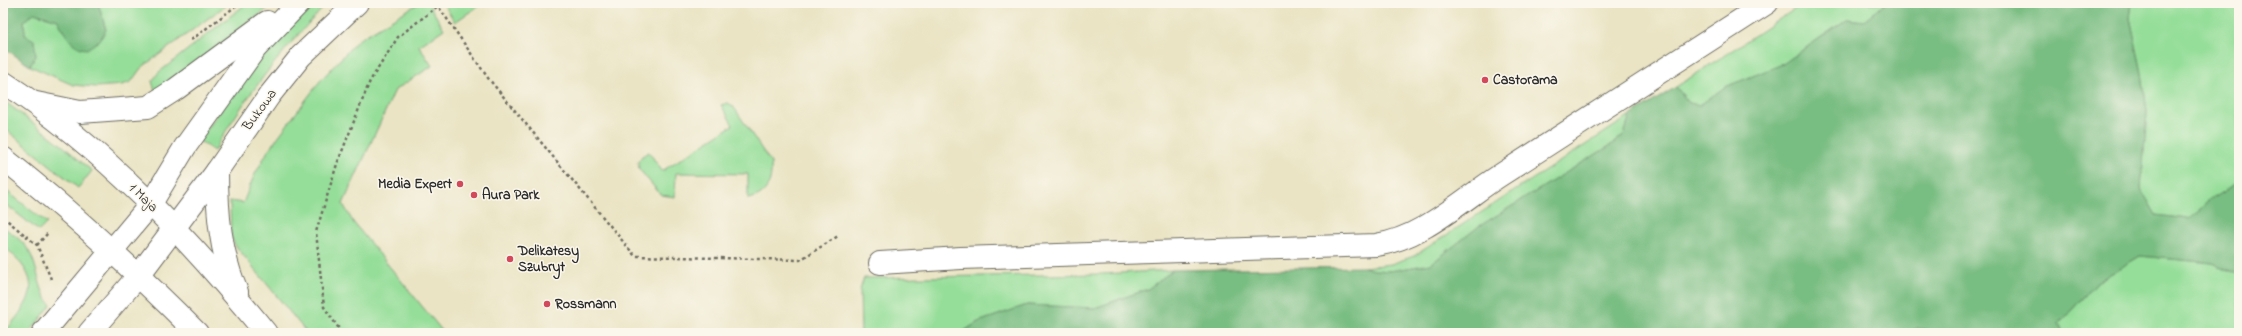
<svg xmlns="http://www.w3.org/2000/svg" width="2242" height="336" font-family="'Indie Flower',sans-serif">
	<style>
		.green { fill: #95de99; stroke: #608462 }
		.forest { fill: #78bd81; stroke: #527456 }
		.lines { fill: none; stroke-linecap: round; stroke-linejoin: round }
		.minor-casing { stroke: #6e6c61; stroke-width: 24 }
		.path { stroke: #6e6c61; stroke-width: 2.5; stroke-dasharray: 3 3; stroke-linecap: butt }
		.minor { stroke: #fff; stroke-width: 22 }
		.poi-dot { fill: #d1495b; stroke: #fbf7ec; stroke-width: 1.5 }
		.labels { text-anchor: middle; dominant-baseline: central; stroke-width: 3; stroke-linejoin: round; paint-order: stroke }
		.poi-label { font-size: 14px; font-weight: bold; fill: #2b2b2b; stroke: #fbf7ec; text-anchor: start }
		.street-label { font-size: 14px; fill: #2b2b2b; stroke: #fbf7ec }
	</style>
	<rect width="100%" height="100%" fill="#fbf7ec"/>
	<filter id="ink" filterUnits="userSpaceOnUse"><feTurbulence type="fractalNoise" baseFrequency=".025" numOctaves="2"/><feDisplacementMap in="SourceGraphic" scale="8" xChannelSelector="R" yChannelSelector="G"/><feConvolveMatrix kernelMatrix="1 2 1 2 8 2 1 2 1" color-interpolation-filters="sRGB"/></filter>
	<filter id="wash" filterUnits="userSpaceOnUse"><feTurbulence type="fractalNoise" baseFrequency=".012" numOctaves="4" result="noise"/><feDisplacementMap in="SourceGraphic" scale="16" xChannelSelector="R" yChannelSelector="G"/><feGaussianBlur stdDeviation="0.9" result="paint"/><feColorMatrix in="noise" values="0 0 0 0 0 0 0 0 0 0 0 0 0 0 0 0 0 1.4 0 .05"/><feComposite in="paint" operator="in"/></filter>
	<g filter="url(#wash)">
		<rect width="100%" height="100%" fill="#eae4c4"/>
		<!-- green -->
		<g class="green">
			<path d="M98,3H229L141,68L131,82L122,85L96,87L73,85L30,66L36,56L25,35L24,21L34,13L58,20L64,32L106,30Z"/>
			<path d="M247,3H275L156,92L152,82L158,73Z"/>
			<path d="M317,3H328C282,50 247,94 214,151L199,141L243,78L294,23Z"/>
			<path d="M419,3H428L444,29L419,46L432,66L395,90L343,204L353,222L444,333H383L379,329L377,333H307L235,245L231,237L230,201L243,203L254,176L269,149L320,81L358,40Z"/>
			<path d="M443,3H483L455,22Z"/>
			<path d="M1804,3H1886L1864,21L1847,19L1783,64L1725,87L1700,105L1689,103L1676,87Z"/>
			<path d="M2132,3H2239V182L2211,199L2189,219L2156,215L2141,189L2147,112L2142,73L2130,18Z"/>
			<path d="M3,100L63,146L92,171L78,188L3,127Z"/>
			<path d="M728,103L733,106L771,163C772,182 768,195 748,199V174L676,173L675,197L661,195L639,169L638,162L642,156L649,152L662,171L733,125L721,105Z"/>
			<path d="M1630,116L1624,135L1611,145L1478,227L1431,264L1390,271L1374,270L1364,267L1391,264L1414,256Z"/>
			<path d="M3,188L47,223L39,231L3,202Z"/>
			<path d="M3,227C11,233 21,239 27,248C39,265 37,290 51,305L29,333H4C36,295 43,281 3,245Z"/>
			<path d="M2140,256L2213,263L2239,275V333H2063L2059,324L2097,282Z"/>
			<path d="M1173,270L1148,289L1095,308L1027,305L978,322L961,333H861L860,290L864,278L1102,274Z"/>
			<path d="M1917,328L1943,332L1945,333H1909Z"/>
			<path d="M151,330L169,333H130Z"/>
		</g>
		<!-- forest -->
		<g class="forest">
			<path d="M3,3H98L106,30L100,40L87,49C71,48 64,33 58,20L34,13L24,21L25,35L34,40L36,56L30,66L3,47Z"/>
			<path d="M1886,3H2132L2130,18L2142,73L2147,112L2141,189L2156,215L2189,219L2211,199L2239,182V275L2213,263L2140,256L2097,282L2059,324L2063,333H1945L1917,328L1909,333H1654L1650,329L1631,333H961L978,322L1027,305L1095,308L1148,289L1173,270L1364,267L1374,270L1390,271L1431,264L1478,227L1611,145L1624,135L1630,116L1676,87L1689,103L1700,105L1725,87L1783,64L1847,19L1864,21Z"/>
		</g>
	</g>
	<g filter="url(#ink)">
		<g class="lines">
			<!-- minor casing -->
			<g class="minor-casing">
				<g id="minor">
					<path d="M3,82C104,148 190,240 266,333"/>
					<path d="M36,103L80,112L148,107L176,89L267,22"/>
					<path d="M3,158C72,212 135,271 197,333"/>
					<path d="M217,171C217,213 220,252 237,292"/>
					<path d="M880,263L961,258L1376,245C1421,239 1462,200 1499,176C1588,118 1678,61 1767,3"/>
					<path d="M43,333L150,205L185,147L255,49L299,3"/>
					<path d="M89,333L139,275L217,171L269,96L301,56L357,3"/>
				</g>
			</g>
			<!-- path -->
			<g class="path">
				<path d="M436,3L488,78L635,256L800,260L838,236"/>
				<path d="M191,40L240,3"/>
				<path d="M3,217L37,245L51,279"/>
				<path d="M37,245L48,233"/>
				<path d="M342,333L324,307L316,232L337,164L370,81L398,37L438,6"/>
			</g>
			<!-- minor -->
			<use href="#minor" class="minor"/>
		</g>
	</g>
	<!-- markers -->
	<g class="poi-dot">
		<circle cx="1485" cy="80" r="4"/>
		<circle cx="460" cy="184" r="4"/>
		<circle cx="474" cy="195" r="4"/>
		<circle cx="510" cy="259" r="4"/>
		<circle cx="547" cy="304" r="4"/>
	</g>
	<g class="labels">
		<!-- poi labels -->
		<g class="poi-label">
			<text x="1493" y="80">Castorama</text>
			<text x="452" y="184" text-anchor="end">Media Expert</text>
			<text x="482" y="195">Aura Park</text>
			<text x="518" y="251">Delikatesy<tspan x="518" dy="16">Szubryt</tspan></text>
			<text x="555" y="304">Rossmann</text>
		</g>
		<!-- street labels -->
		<g class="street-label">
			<text transform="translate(260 110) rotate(-54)">Bukowa</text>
			<text transform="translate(143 198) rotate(44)">1 Maja</text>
		</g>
	</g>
	<!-- margin -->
	<rect width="2242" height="336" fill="none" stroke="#fbf7ec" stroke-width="16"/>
</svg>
